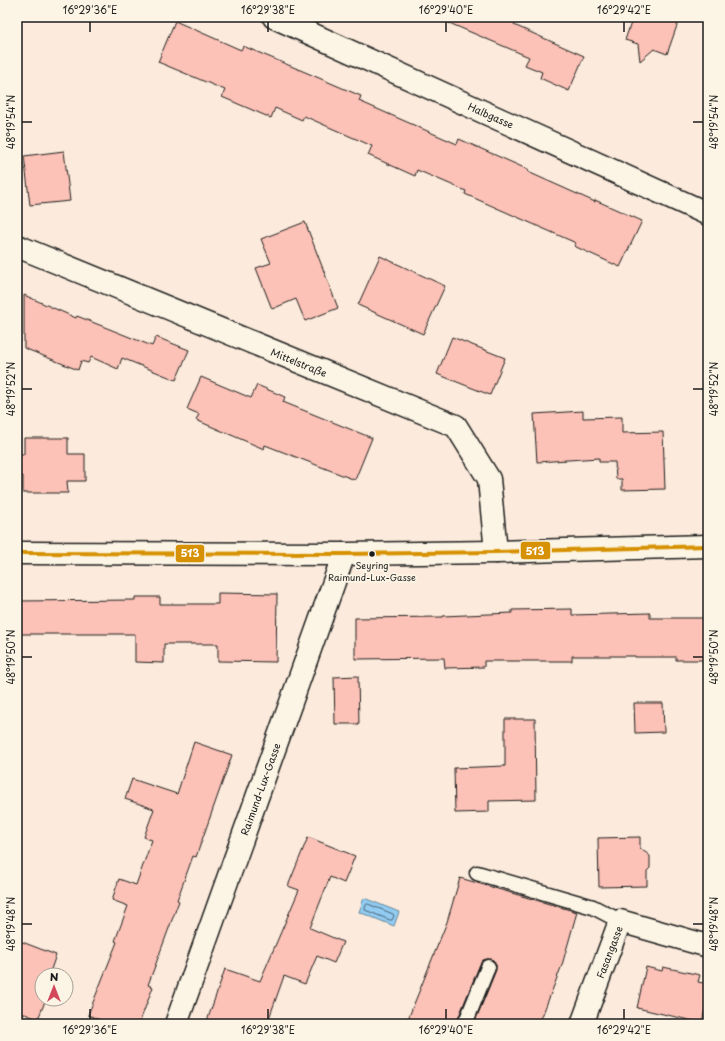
<svg xmlns="http://www.w3.org/2000/svg" width="725" height="1041" font-family="'Playpen Sans',sans-serif">
	<style>
		.water { fill: #92ccf2; stroke: #63869c }
		.lines { fill: none; stroke-linecap: round; stroke-linejoin: round }
		.shore { stroke: #4b6272; stroke-width: 1 }
		.building { fill: #fdc2b7; stroke: #1c1c1c }
		.lane-casing { stroke: #1c1c1c; stroke-width: 17 }
		.street-casing { stroke: #1c1c1c; stroke-width: 25 }
		.lane { stroke: #fcf5e5; stroke-width: 14 }
		.street { stroke: #fcf5e5; stroke-width: 22 }
		.bus-1-casing { stroke: #fcf5e5; stroke-width: 7 }
		.bus-1 { stroke: #d69104; stroke-width: 4 }
		.ticks { fill: none; stroke: #1c1c1c; stroke-width: 1.5 }
		.bus-dot { fill: #1c1c1c; stroke: #fcf5e5; stroke-width: 1.5 }
		.labels { text-anchor: middle; dominant-baseline: central; stroke-width: 3.5; stroke-linejoin: round; paint-order: stroke }
		.bus-label { font-size: 9px; fill: #1c1c1c; stroke: #fcf5e5 }
		.street-label { font-size: 10px; fill: #1c1c1c; stroke: #fcf5e5 }
		.line-badge { stroke: #fcf5e5; stroke-width: 1.5 }
		.badge-label { font-size: 11px; text-anchor: middle; font-weight: bold; fill: #fff }
		.neatline { fill: none; stroke: #1c1c1c; stroke-width: 1.5 }
		.ticks-label { font-size: 10px; text-anchor: middle; fill: #1c1c1c }
	</style>
	<rect width="100%" height="100%" fill="#fcebdc"/>
	<filter id="ink" filterUnits="userSpaceOnUse"><feTurbulence type="fractalNoise" baseFrequency=".025" numOctaves="2"/><feDisplacementMap in="SourceGraphic" scale="8" xChannelSelector="R" yChannelSelector="G"/><feConvolveMatrix kernelMatrix="1 2 1 2 8 2 1 2 1" color-interpolation-filters="sRGB"/></filter>
	<g filter="url(#ink)">
		<!-- water -->
		<path class="water" d="M364,898L399,912L394,926L359,912Z"/>
		<g class="lines">
			<!-- shore -->
			<path class="shore" d="M368,904L393,914L394,916L392,920H390L365,910V908L366,905Z"/>
		</g>
		<!-- building -->
		<g class="building">
			<path d="M435,17H518L514,25L584,56L569,91L540,78L542,72L525,65L529,57Z"/>
			<path d="M633,17H680L667,54L654,49L640,61L638,44L625,40Z"/>
			<path d="M175,21L241,50L243,46L305,72L361,96L359,101L457,144L459,139L529,170L528,172L595,202V200L642,221L620,267L574,246L576,243L465,194L466,191L417,170L415,176L368,155L372,146L304,116L302,120L275,108L271,118L222,97L225,90L158,62Z"/>
			<path d="M64,151L70,201L30,205L24,156Z"/>
			<path d="M305,222L338,308L305,321L296,299L272,309L256,268L271,263L261,239Z"/>
			<path d="M380,256L445,286L423,334L358,305Z"/>
			<path d="M24,295L76,318L77,316L152,346L156,337L189,350L176,380L122,358L118,369L91,357L88,363L81,361L78,370L24,348Z"/>
			<path d="M452,337L505,358L490,395L437,374Z"/>
			<path d="M201,377L251,398L257,385L285,397L283,402L372,438L355,480L265,445L264,449L196,420L199,414L187,409Z"/>
			<path d="M583,411V418L622,417V433L663,432L665,489L622,490V479H616L615,462H599V458L537,462L534,414Z"/>
			<path d="M24,438H68V454H85V481H67L68,493H23V476H19V454H24Z"/>
			<path d="M218,593L277,594L276,662L218,661V644H164V663L135,662V634H17V601L135,600V597H160V604H218Z"/>
			<path d="M572,609V615L650,613V618H708V660H676V657H635V656H572V661H484V667L445,668L444,658L355,659V618L443,617V616L512,613V610Z"/>
			<path d="M358,676L359,724H335L334,677Z"/>
			<path d="M634,703H663L664,732L635,733Z"/>
			<path d="M505,719H535L536,800L489,801V812L455,813L454,768L505,766Z"/>
			<path d="M194,742L232,755L196,857L193,856L177,900L179,901L148,985L153,987L139,1024H110L88,1015L117,942L115,941L128,906L112,900L119,879L136,885L152,840L144,837L154,809L125,799L132,779L177,794Z"/>
			<path d="M308,837L355,856L344,883L330,877L310,928L343,942L334,963L317,956L305,984L284,976L267,1024H206L225,969L260,981L299,890L288,886Z"/>
			<path d="M640,837V848L650,856V868L647,871V886L599,887L598,838Z"/>
			<path d="M460,878L577,912L562,965L539,1024H474L496,970V965L494,961L492,959H487L483,960L480,964L457,1021V1024H406L447,922Z"/>
			<path d="M17,940L56,955L49,975H50H42V999H46L38,1019L17,1011Z"/>
			<path d="M646,967L662,971L663,967L700,975L698,982L708,984V993L702,1023L637,1008Z"/>
		</g>
		<g class="lines">
			<!-- lane casing -->
			<g class="lane-casing">
				<g id="lane">
					<path d="M477,873L593,907L620,921"/>
					<path d="M465,1024L488,967"/>
				</g>
			</g>
			<!-- street casing -->
			<g class="street-casing">
				<g id="street">
					<path d="M274,17L708,214"/>
					<path d="M17,246L456,426L489,479L496,552"/>
					<path d="M17,553L344,554L496,552L708,546"/>
					<path d="M176,1024L344,554"/>
					<path d="M582,1024L620,921L708,946"/>
				</g>
			</g>
			<!-- lane -->
			<use href="#lane" class="lane"/>
			<!-- street -->
			<use href="#street" class="street"/>
			<!-- bus-1 casing -->
			<g class="bus-1-casing">
				<path id="bus-1" d="M17,553L344,554L496,552L708,546"/>
			</g>
			<!-- bus-1 -->
			<use href="#bus-1" class="bus-1"/>
		</g>
	</g>
	<!-- ticks -->
	<path class="ticks" d="M90,22V32M268,22V32M446,22V32M624,22V32M22,122H32M693,122H703M22,389H32M693,389H703M22,657H32M693,657H703M22,924H32M693,924H703M90,1009V1019M268,1009V1019M446,1009V1019M624,1009V1019"/>
	<!-- markers -->
	<circle class="bus-dot" cx="372" cy="554" r="3.5"/>
	<g class="labels">
		<!-- bus labels -->
		<g class="bus-label">
			<text x="372" y="565">Seyring<tspan x="372" dy="12">Raimund-Lux-Gasse</tspan></text>
		</g>
		<!-- street labels -->
		<g class="street-label">
			<text transform="translate(491 115) rotate(24)">Halbgasse</text>
			<text transform="translate(299 362) rotate(22)">Mittelstraße</text>
			<text transform="translate(260 789) rotate(-70)">Raimund-Lux-Gasse</text>
			<text transform="translate(609 952) rotate(-69)">Fasangasse</text>
		</g>
	</g>
	<g class="line-badge">
		<rect x="520" y="541" width="31" height="19" rx="4" fill="#d69104"/>
		<rect x="175" y="544" width="30" height="19" rx="4" fill="#d69104"/>
	</g>
	<g class="badge-label">
		<text x="535" y="555">513</text>
		<text x="190" y="557">513</text>
	</g>
	<!-- margin -->
	<rect width="725" height="1041" fill="none" stroke="#fcf5e5" stroke-width="44"/>
	<!-- north arrow -->
	<g transform="translate(54 987)"><circle r="19" fill="#fcf5e5" stroke="#a29e95"/>
	<path d="M0-3L7 15L0 10L-7 15Z" fill="#d1495b"/>
	<text y="-6" font-size="11" font-weight="bold" text-anchor="middle" fill="#1c1c1c">N</text>
	</g>
	<rect x="22" y="22" width="681" height="997" class="neatline"/>
	<g class="ticks-label">
		<text x="90" y="14">16°29'36"E</text>
		<text x="268" y="14">16°29'38"E</text>
		<text x="446" y="14">16°29'40"E</text>
		<text x="624" y="14">16°29'42"E</text>
		<text transform="translate(11 122) rotate(-90)" y="4">48°19'54"N</text>
		<text transform="translate(714 122) rotate(-90)" y="4">48°19'54"N</text>
		<text transform="translate(11 389) rotate(-90)" y="4">48°19'52"N</text>
		<text transform="translate(714 389) rotate(-90)" y="4">48°19'52"N</text>
		<text transform="translate(11 657) rotate(-90)" y="4">48°19'50"N</text>
		<text transform="translate(714 657) rotate(-90)" y="4">48°19'50"N</text>
		<text transform="translate(11 924) rotate(-90)" y="4">48°19'48"N</text>
		<text transform="translate(714 924) rotate(-90)" y="4">48°19'48"N</text>
		<text x="90" y="1034">16°29'36"E</text>
		<text x="268" y="1034">16°29'38"E</text>
		<text x="446" y="1034">16°29'40"E</text>
		<text x="624" y="1034">16°29'42"E</text>
	</g>
</svg>
